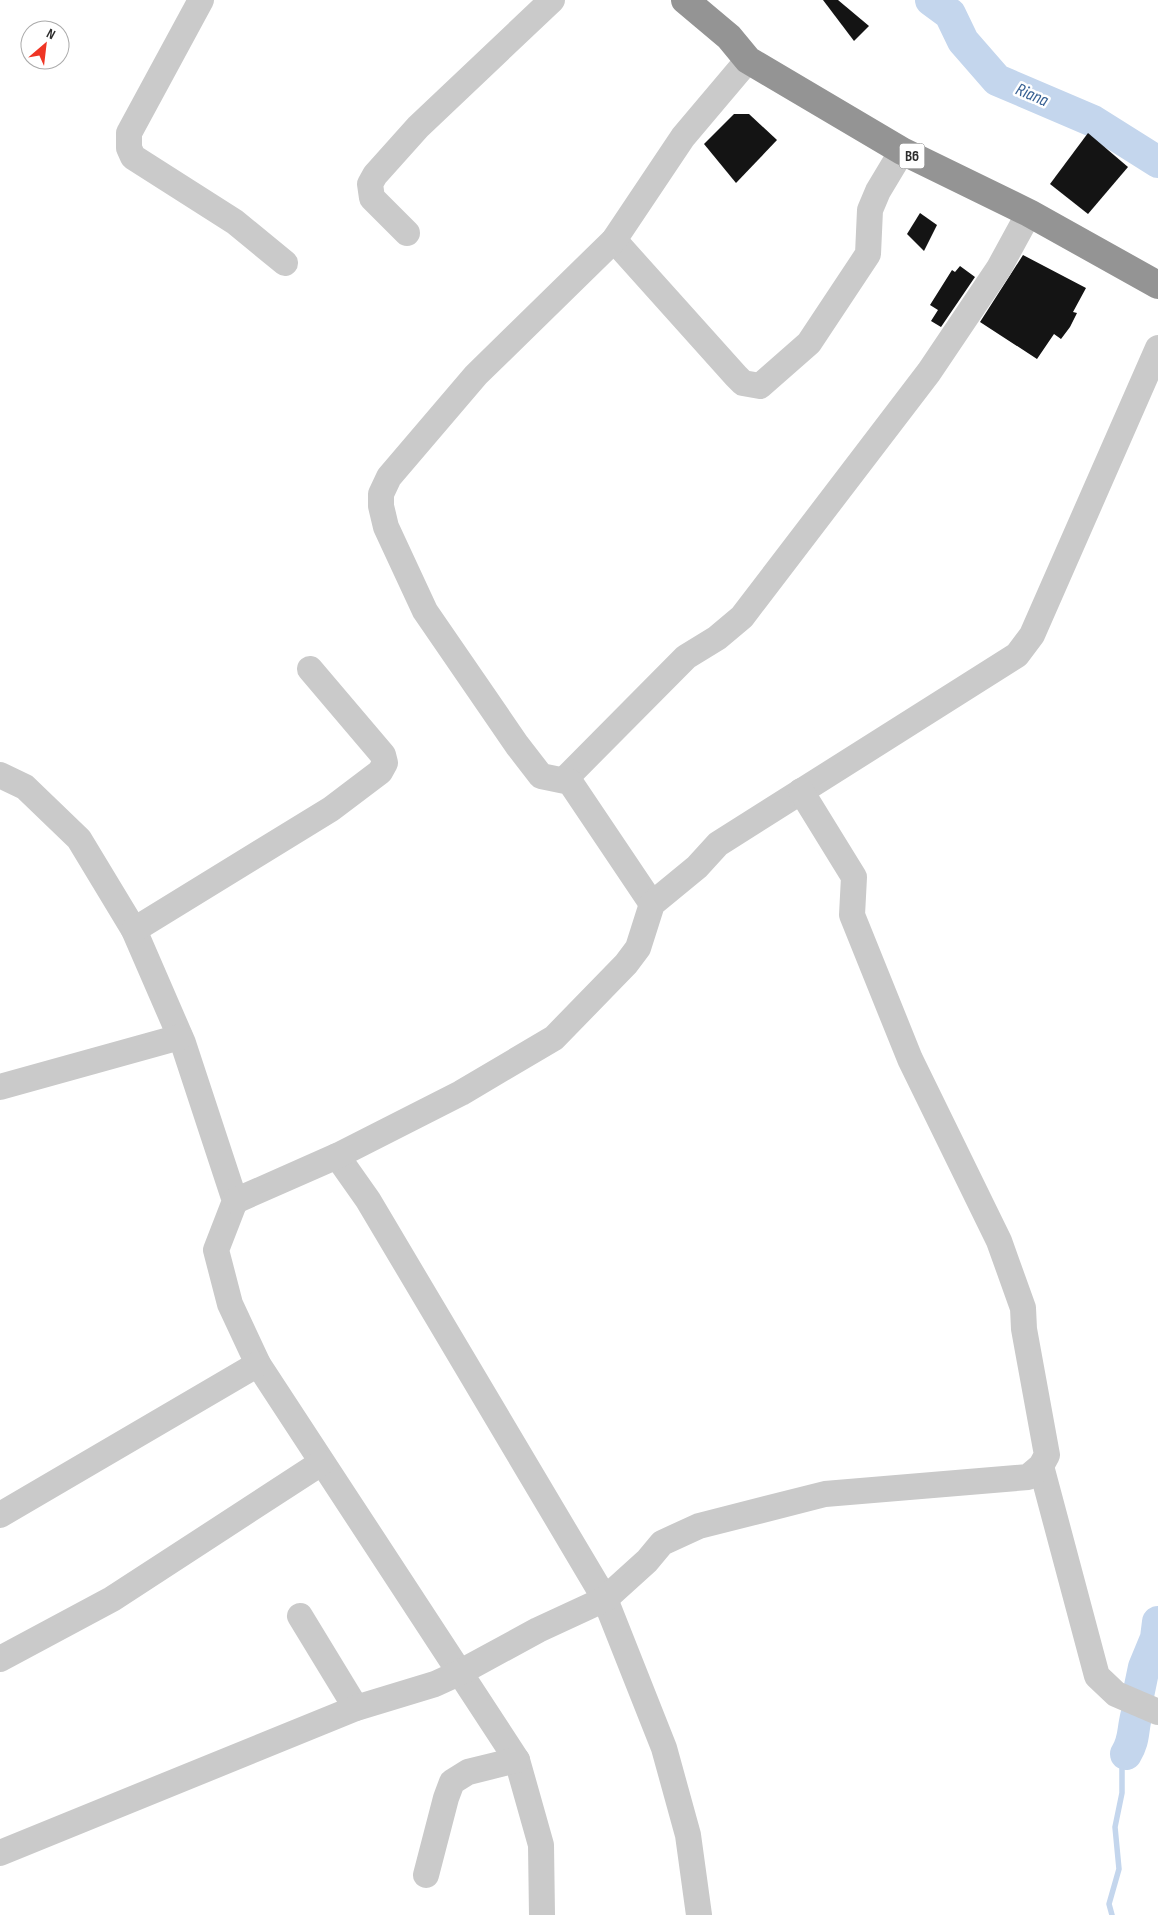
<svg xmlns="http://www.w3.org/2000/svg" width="1158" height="1915" font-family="'Sofia Sans Condensed',sans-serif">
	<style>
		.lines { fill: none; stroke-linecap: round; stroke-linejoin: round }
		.stream { stroke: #c4d6ed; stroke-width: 5.5 }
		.river { stroke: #c4d6ed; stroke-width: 32 }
		.building { fill: #141414 }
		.minor { stroke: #cacaca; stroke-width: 26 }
		.highway { stroke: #949494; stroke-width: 28 }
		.labels { text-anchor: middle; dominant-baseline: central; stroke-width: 5; stroke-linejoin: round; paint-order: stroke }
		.shield { fill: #fff; stroke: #6c6c6c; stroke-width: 1 }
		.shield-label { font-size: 15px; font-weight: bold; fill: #2d2d2d }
		.water-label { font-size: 18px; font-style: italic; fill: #376093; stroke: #fff }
	</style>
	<rect width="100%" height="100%" fill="#fff"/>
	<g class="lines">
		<!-- stream -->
		<path class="stream" d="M1112,1915L1109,1904L1119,1869L1115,1827L1122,1793V1769L1126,1754"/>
		<!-- river -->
		<g class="river">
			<path d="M931,0L950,14L963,41L997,80L1093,121L1158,162"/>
			<path d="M1138,1696L1144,1667L1156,1638L1158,1622"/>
			<path d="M1126,1754C1135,1740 1132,1730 1137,1713"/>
		</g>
	</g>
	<!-- building -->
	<g class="building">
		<path d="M823,0H838L869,26L854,41Z"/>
		<path d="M734,114H749L777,140L736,183L704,144Z"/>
		<path d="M1088,133L1128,167L1088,214L1050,184Z"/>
		<path d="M920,213L937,225L924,251L907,234Z"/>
		<path d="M1023,255L1086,288L1073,312L1077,313L1070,327L1061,339L1054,334L1037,359L980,322Z"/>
		<path d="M960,266L975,277L941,327L931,321L938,310L930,305L952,270L955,272Z"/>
	</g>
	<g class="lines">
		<!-- minor -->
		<g class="minor">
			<path d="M201,0L129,133V148L133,157L235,222L285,263"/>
			<path d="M407,233L372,198L370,184L375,175L418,127L552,0"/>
			<path d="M614,240L736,376L743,383L760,386L809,343L868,254L870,210L878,191L902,151"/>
			<path d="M0,775L25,787L79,839L134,930L183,1043L235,1201L216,1250L230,1304L258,1364L517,1760L541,1845L542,1915"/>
			<path d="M564,780L686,657L717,638L742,617L929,372L999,268L1029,213"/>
			<path d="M652,904L570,782L541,776L517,745L425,611L386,527L381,506V494L389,477L476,375L614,240L683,137L748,60"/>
			<path d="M134,930L331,809L380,772L385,763L383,755L310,669"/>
			<path d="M0,1087L180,1037"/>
			<path d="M337,1156L368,1200L605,1599L664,1748L688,1835L699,1915"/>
			<path d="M235,1201L337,1156L461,1093L554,1038L626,964L638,948L652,904L697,867L718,844L1017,655L1032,635L1158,348"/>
			<path d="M1041,1466L1097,1676L1116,1694L1158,1712"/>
			<path d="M0,1515L258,1364"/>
			<path d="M300,1616L356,1708"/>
			<path d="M0,1659L112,1599L321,1463"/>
			<path d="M0,1853L356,1708L435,1684L459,1673L538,1630L605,1599L647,1561L662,1543L699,1526L825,1494L1028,1477L1041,1466L1047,1455L1024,1329L1023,1308L999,1241L910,1059L852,915L854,877L801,791"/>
			<path d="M426,1875L446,1798L452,1782L468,1772L517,1760"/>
		</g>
		<!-- highway -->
		<path class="highway" d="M685,0L729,37L748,60L902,151L1029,213L1158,285"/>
	</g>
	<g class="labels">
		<!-- shield labels -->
		<rect class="shield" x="899.5" y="143.5" width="25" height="25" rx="4"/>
		<g class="shield-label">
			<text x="912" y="156">B6</text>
		</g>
		<!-- water labels -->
		<g class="water-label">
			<text transform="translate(1032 95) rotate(23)">Riana</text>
		</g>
	</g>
	<!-- north arrow -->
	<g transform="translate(45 45) rotate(28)"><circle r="24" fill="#ffffff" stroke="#ababab"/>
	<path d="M0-4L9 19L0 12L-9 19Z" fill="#ef3524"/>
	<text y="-8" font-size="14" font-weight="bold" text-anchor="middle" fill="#2d2d2d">N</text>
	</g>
</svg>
